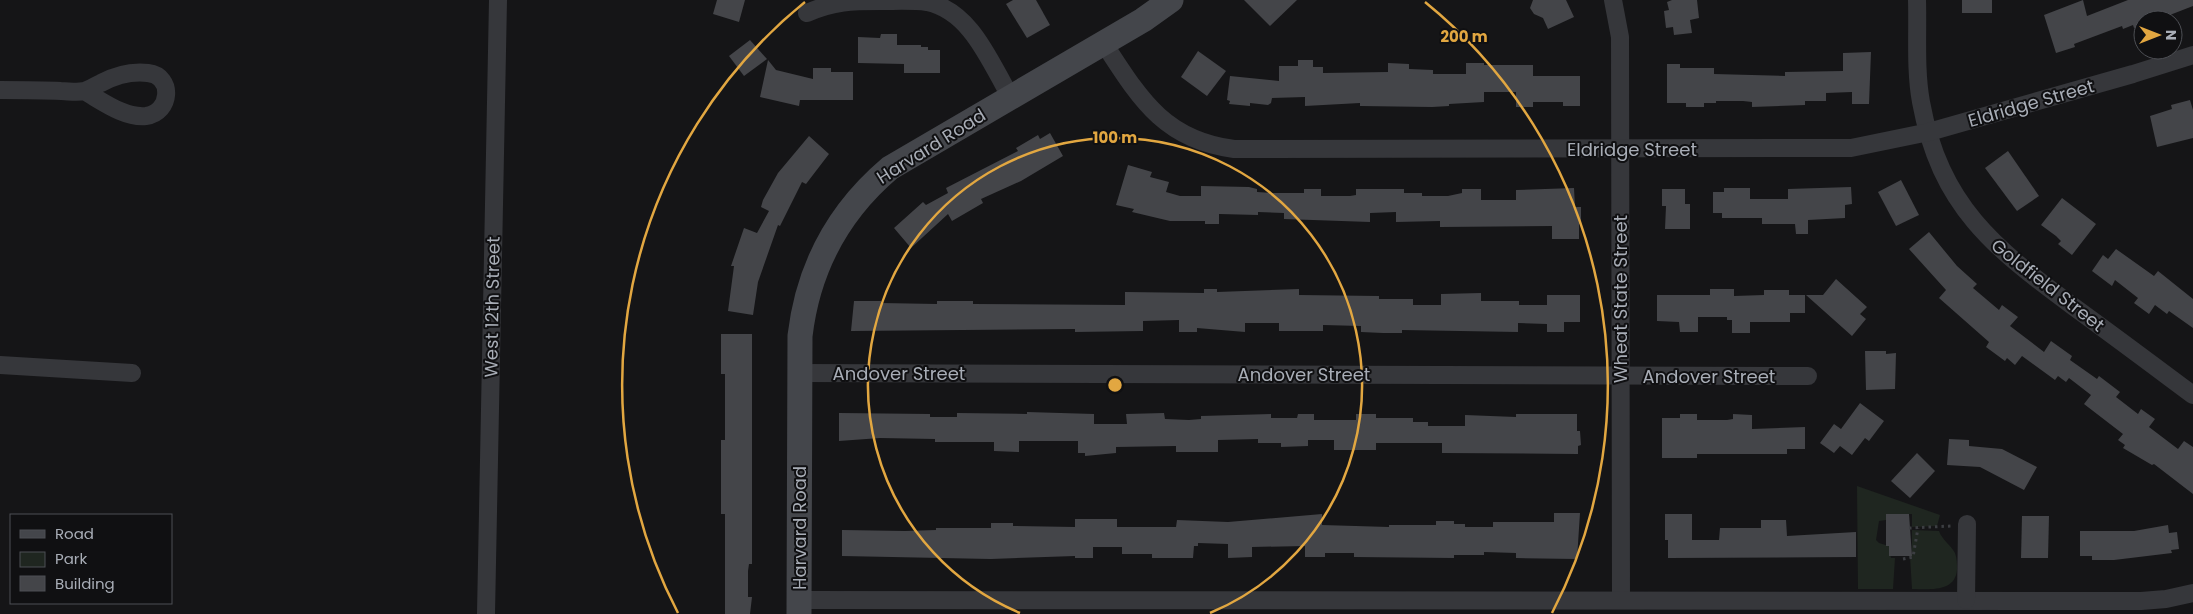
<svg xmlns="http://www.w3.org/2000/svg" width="2193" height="614" font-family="Poppins,sans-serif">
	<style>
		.green { fill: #1f2620 }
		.building { fill: #444549 }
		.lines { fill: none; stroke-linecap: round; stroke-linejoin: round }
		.path { stroke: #3c3e42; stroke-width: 3; stroke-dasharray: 2.5 4; stroke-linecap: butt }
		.street { stroke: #36373b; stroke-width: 18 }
		.secondary { stroke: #44464b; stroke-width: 25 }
		.ring { fill: none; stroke: #e2a741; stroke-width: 2.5 }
		.labels { text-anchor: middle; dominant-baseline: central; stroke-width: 4; stroke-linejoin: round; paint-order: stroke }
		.street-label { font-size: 18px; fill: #a8adb6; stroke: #101012 }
		.centre { fill: #e2a741; stroke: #101012; stroke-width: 2.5 }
		.ring-label { font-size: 15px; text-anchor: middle; font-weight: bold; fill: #e2a741; stroke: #101012; stroke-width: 4; stroke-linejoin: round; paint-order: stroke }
	</style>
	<rect width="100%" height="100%" fill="#151517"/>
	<!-- green -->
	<g class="green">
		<path d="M1857,486L1940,515L1937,526L1912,527V514H1886V520L1879,521L1876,540L1879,543L1889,546L1891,558H1895L1893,589H1858Z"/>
		<path d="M1912,530L1939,531C1942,540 1951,545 1955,553C1957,558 1957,564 1957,569C1956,593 1928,589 1912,589L1910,556H1912Z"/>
	</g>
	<!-- building -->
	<g class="building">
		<path d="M717,0H745L739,22L713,14Z"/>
		<path d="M1013,0H1036L1050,25L1027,38L1006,4Z"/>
		<path d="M1244,0H1297L1270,26Z"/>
		<path d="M1533,0H1566L1574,17L1548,29L1543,18L1534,14L1530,8Z"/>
		<path d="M1672,0H1697L1699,18L1690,20L1692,33L1674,35L1673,27L1666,28L1664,11L1669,10L1667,2Z"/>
		<rect x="1962" y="0" width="30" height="13"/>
		<path d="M2083,0L2087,16L2128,0H2193V6L2157,20H2143V25L2134,28L2133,25L2123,29L2122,26L2074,44L2075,47L2056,53L2044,15Z"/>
		<path d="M881,34H897V45H921V47H928V50H940V73H904V64L858,63V37L880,38Z"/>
		<path d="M750,40L767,59L744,76L729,56Z"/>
		<path d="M1198,51L1226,71L1207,96L1181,77Z"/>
		<path d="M1871,52L1869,104H1852V92L1826,93V101H1805V105L1752,107V102L1743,101H1716V103H1704V107H1686V103H1667V64H1680V68H1714V74L1785,76V72L1843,71V53Z"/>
		<path d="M768,60L776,70L813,79V68H831V72H853V100H800L799,106L760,97Z"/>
		<path d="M1298,60H1313V67H1323V73L1388,72V63L1409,64V69L1433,70V74H1466V63H1484V65H1533V76H1580V106H1563V102H1533V107H1516V92H1484V102L1449,104V106L1432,107L1360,106V103L1305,106V97L1272,98L1271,103L1268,105L1250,103V106L1229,104L1230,101L1227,100L1230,76L1279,81V66H1298Z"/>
		<path d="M2190,100L2193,110V138L2157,147L2150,116L2172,109L2171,105Z"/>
		<path d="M1050,133L1063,156L1021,181L981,199L983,203L952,221L948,214L911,248L894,228L923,202L926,205L948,193L946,188L1018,151L1016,148L1038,135L1040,139Z"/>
		<path d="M809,136L829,154L806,184L802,182L780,226L778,225L758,282L753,315L728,311L734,266H731L744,228L757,233L769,211L761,207L763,200L778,173Z"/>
		<path d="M2008,151L2039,196L2017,211L1985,168Z"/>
		<path d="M1128,165L1152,172L1150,177L1169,182L1166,192L1180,196H1201V186L1249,187L1257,189V192L1273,193H1304V189H1321V196H1350L1356,195V189H1404V193H1422V196H1448L1462,193V189H1481V200H1516V190L1574,188L1575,207H1581V224H1579V239H1552V226L1440,227V221L1396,222V212L1370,213V222L1284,219V213L1258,212V215L1219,214V224H1205V221H1170L1132,212L1134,209L1116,205Z"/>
		<path d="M1901,180L1919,215L1896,226L1878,192Z"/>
		<path d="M1851,187L1852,204L1845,205V218L1808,220V234H1796L1795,224H1762V218H1722V213H1713V192H1724V188H1750V199H1788V189Z"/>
		<path d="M1662,189H1685V204H1690V229H1665L1666,206H1662Z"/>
		<path d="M2062,198L2096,224L2072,255L2058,244L2061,241L2056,236L2041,225Z"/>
		<path d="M1929,232L1957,266L1977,284L1973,288L1999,310L2002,305L2018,317L2010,326L2044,352L2051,341L2072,356L2070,360L2097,379L2099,376L2120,392L2116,397L2138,414L2141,409L2155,419L2149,427L2178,449L2184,441L2193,447V494L2154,464L2152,465L2123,448L2125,445L2118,440L2123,434L2084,404L2091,395L2069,378L2066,382L2058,376L2055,380L2022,356L2015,365L2007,358L2005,361L1986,347L1989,342L1939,298L1946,290L1909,249Z"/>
		<path d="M2116,249L2154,276L2158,271L2193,299V328L2169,311L2167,314L2155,305L2149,314L2134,303L2138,298L2115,280L2112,286L2092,271L2103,255L2108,259Z"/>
		<path d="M1836,279L1867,307L1860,314L1866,319L1852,336L1806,295H1823Z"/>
		<path d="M1204,289H1217V292L1299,289V295L1379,296V299H1413V305H1441V294L1481,293V301H1519V305H1547V295H1580V322H1564V332H1547V324L1518,323V332L1402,330V333H1383L1361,332V326L1323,325V331H1279V323H1245V332L1197,328V332H1179V320L1143,321V331L1075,332V329L851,331L854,301H881V303L937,304V301H973V304L1125,305V292L1204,293Z"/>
		<path d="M1710,289H1734V296L1764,295V290H1789V295H1805V313H1790V322H1750V333H1732V320H1727V317H1698V332H1680L1679,322L1657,321V295H1710Z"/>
		<path d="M721,334H752V564H749L748,571V597H752L750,614H725V514H721V440H725V374H721Z"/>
		<path d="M1865,351H1886V354L1896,353L1895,389L1866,390Z"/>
		<path d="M1860,403L1884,421L1869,441L1865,438L1852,455L1840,446L1834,453L1820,443L1834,424L1841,429Z"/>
		<path d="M1027,412L1094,414V424H1127L1126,414L1164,413L1165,419L1189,420L1201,419V416L1271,414V418H1297L1298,414H1314V420H1356V414H1376V418H1413V422H1428V426H1465V415L1516,417V414H1577V431H1580L1581,445L1578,446V454L1442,453V443H1376V450H1334V440H1308V446L1281,447V443H1258V439L1218,440V452H1176V446L1116,447V453L1085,456V453H1078V441H1019V452L994,451V442H935V439L880,438L839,441V413L930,414V417H957V413L1027,414Z"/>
		<path d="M1680,414H1697V420H1727L1733,419V414L1752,415V429L1805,427V449H1787V454H1697V458H1662V418H1680Z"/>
		<path d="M1949,439L1969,440V446L2002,449L2037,467L2024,490L1980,467L1947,465Z"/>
		<path d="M1917,453L1935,471L1910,498L1891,481Z"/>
		<path d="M1554,513H1580L1577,559L1516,558V553L1484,552V555H1454V558L1354,557V553H1325V557H1305V546L1252,547V557L1228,558V544L1198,543V546H1194L1193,558H1152V554H1122V547H1093V558H1075V556L991,559L842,556V530L905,531L936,530V528H991V523H1013V526L1075,527V519H1117V527H1176L1177,520L1228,522L1322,514V525L1389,527V525H1436V521H1454V524H1465V527H1493V522H1554Z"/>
		<path d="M1665,514H1692V540H1719L1720,528H1761V520H1786L1787,536L1856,532V557L1668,558V540H1665Z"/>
		<path d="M1886,514H1909L1912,556H1889V546H1886Z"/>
		<path d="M2022,516H2049L2048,558H2021Z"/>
		<path d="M2168,525L2169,533L2177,532L2179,549L2171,550L2172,553L2114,560H2092V556H2080V531H2134Z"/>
	</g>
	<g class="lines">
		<!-- path -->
		<g class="path">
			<path d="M1909,528L1951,526"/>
			<path d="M1903,559L1913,557L1918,528"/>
		</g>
		<!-- street -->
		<g class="street">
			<path d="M1613,0L1620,37L1621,599"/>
			<path d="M1917,0C1918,33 1915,69 1921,102C1940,206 1994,248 2074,307C2114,336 2154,366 2193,395"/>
			<path d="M807,13C834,1 852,1 881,1C896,1 913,0 927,2C971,11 990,62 1010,96"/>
			<path d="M1103,42C1139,97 1163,140 1234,149L1851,148L1929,132L2133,74L2193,55"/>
			<path d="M0,90C20,90 41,90 61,91C68,91 77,93 84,91C89,90 96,85 101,83C116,75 131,71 148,73C174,76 171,113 146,116C124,118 102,101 84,91"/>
			<path d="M0,365L132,373"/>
			<path d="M799,373L1808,376"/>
			<path d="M799,600L2141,601L2166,599L2193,593"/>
			<path d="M1966,600L1967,524"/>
			<path d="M486,614L498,0"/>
		</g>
		<!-- secondary -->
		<path class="secondary" d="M799,614L800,336C808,268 838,212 890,168L1143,20L1171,0"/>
	</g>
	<!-- distance rings -->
	<g class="ring">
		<path d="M1020 613A247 247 0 1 1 1210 613"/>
		<path d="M678 613A493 493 0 0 1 805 2M1425 2A493 493 0 0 1 1552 613"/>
	</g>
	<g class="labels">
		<!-- street labels -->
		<g class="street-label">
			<text transform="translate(2031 103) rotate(-16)">Eldridge Street</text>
			<text transform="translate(931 146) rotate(-32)">Harvard Road</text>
			<text x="1632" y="149">Eldridge Street</text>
			<text transform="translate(2048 285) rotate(38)">Goldfield Street</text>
			<text transform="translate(1620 299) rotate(-90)">Wheat State Street</text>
			<text transform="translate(492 307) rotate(-89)">West 12th Street</text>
			<text x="899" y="373">Andover Street</text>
			<text x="1304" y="374">Andover Street</text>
			<text x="1709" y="376">Andover Street</text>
			<text transform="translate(799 528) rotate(-90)">Harvard Road</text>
		</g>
	</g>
	<circle cx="1115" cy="385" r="8" class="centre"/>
	<g class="ring-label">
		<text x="1464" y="42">200 m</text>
		<text x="1115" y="143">100 m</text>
	</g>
	<!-- legend -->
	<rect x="10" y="514" width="162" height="90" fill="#101012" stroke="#4d4f54"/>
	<rect x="20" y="530" width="25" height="8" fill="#44464b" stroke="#4d4f54"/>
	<text x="55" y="539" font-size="15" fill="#a8adb6">Road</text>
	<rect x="20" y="552" width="25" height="15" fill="#1f2620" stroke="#4d4f54"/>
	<text x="55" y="564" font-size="15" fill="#a8adb6">Park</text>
	<rect x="20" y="576" width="25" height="15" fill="#444549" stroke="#4d4f54"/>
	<text x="55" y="589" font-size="15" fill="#a8adb6">Building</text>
	<!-- north arrow -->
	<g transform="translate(2158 35) rotate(90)"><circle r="24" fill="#101012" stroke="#4d4f54"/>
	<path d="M0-4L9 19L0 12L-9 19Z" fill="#e2a741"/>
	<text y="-8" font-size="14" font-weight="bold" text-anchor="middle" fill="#a8adb6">N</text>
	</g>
</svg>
